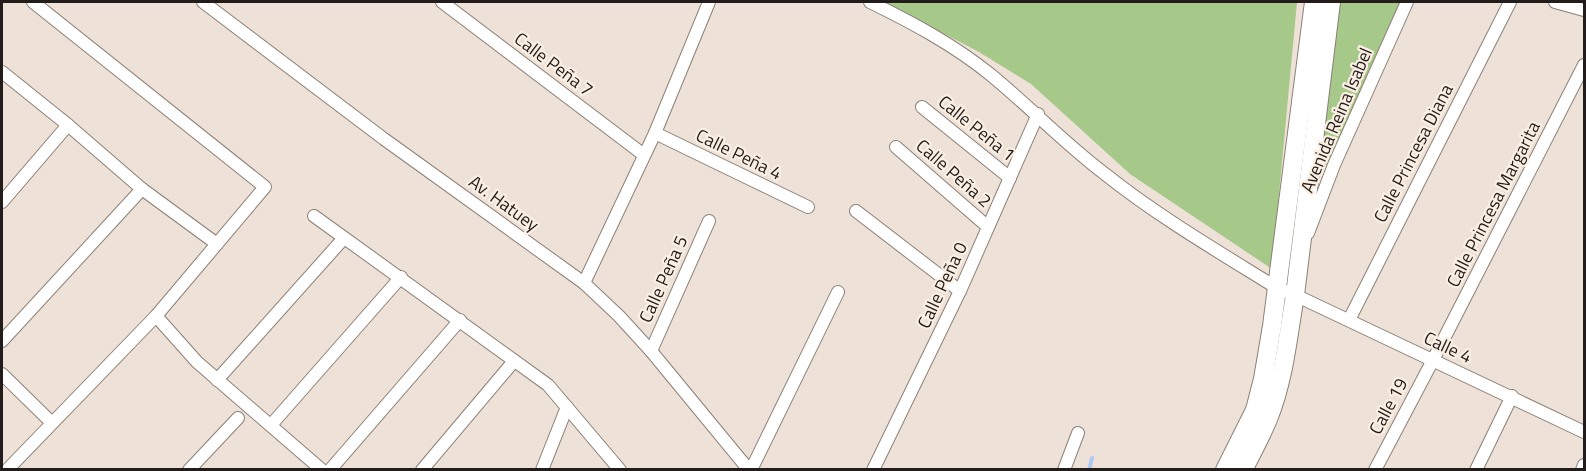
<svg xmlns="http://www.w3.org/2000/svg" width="1586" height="471" font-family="'Titillium Web',sans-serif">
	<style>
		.green { fill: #a6c889 }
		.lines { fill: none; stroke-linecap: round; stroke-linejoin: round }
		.stream { stroke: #afc8fa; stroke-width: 4 }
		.minor-casing { stroke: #8b8076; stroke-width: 14 }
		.secondary-casing { stroke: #8b8076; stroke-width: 20 }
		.minor { stroke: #fff; stroke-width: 12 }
		.secondary { stroke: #fff; stroke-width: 18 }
		.labels { text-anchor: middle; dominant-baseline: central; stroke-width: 4.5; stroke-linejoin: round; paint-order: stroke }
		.street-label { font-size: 18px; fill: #221d1a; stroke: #fbefe4 }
	</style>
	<rect width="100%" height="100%" fill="#eee1d7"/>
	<!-- green -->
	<g class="green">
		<path d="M884,2H1297L1272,269L1130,174L1031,84L979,52Z"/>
		<path d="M1340,2H1401L1325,169L1320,165Z"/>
	</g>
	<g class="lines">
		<!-- stream -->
		<path class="stream" d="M1089,470L1092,458"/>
		<!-- minor casing -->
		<g class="minor-casing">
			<g id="minor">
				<path d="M203,2L384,139L584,283L619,316L651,351L749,470"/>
				<path d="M442,2L644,155"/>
				<path d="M870,2C913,23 954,45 991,75C1030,107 1065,144 1105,174C1159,217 1219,252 1277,288L1295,295L1584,432"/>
				<path d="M1555,2L1584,10"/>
				<path d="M2,72L68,125L142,189L217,244"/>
				<path d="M922,107L1010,178"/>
				<path d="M655,133L808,207"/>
				<path d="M896,147L988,227"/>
				<path d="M2,202L68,125"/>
				<path d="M856,211L960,291"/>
				<path d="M314,216L548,385L620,470"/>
				<path d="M1308,233L1334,165L1407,2"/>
				<path d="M584,283L655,133L709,2"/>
				<path d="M156,316L197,362L322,470"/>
				<path d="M1349,320L1510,2"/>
				<path d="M2,341L142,189"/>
				<path d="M651,351L709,221"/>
				<path d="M2,374L52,423"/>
				<path d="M217,380L344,238"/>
				<path d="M271,425L401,277"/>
				<path d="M7,470L156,316L265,187L33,2"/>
				<path d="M189,470L238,418"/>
				<path d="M330,470L460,320"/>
				<path d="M422,470L514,361"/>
				<path d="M542,470L567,407"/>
				<path d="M751,470L838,292"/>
				<path d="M873,470L960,291L1038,114"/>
				<path d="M1064,470L1078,433"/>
				<path d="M1375,470L1433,360L1584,65"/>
				<path d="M1476,470L1512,396"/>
				<path d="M1582,470L1584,465"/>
			</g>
		</g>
		<!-- secondary casing -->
		<g class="secondary-casing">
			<g id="secondary">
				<path d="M1225,470L1255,410L1263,379L1272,326L1314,2"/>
				<path d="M1243,470C1252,453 1261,436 1268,419C1284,380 1288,336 1295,295L1331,2"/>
			</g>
		</g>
		<!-- minor -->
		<use href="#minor" class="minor"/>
		<!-- secondary -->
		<use href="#secondary" class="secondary"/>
	</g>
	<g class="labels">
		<!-- street labels -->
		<g class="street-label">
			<text transform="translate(554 64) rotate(37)">Calle Peña 7</text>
			<text transform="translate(1336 120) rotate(-67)">Avenida Reina Isabel</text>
			<text transform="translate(977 128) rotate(39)">Calle Peña 1</text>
			<text transform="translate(1413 153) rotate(-63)">Calle Princesa Diana</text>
			<text transform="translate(739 154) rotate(26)">Calle Peña 4</text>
			<text transform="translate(954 173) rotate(41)">Calle Peña 2</text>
			<text transform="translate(504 203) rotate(36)">Av. Hatuey</text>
			<text transform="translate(1493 204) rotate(-63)">Calle Princesa Margarita</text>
			<text transform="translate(663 279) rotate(-66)">Calle Peña 5</text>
			<text transform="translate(942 285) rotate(-65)">Calle Peña 0</text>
			<text transform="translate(1448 347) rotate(25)">Calle 4</text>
			<text transform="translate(1388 406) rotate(-62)">Calle 19</text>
		</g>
	</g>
	<!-- border -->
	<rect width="1586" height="471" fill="none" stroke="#221d1a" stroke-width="6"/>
</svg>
